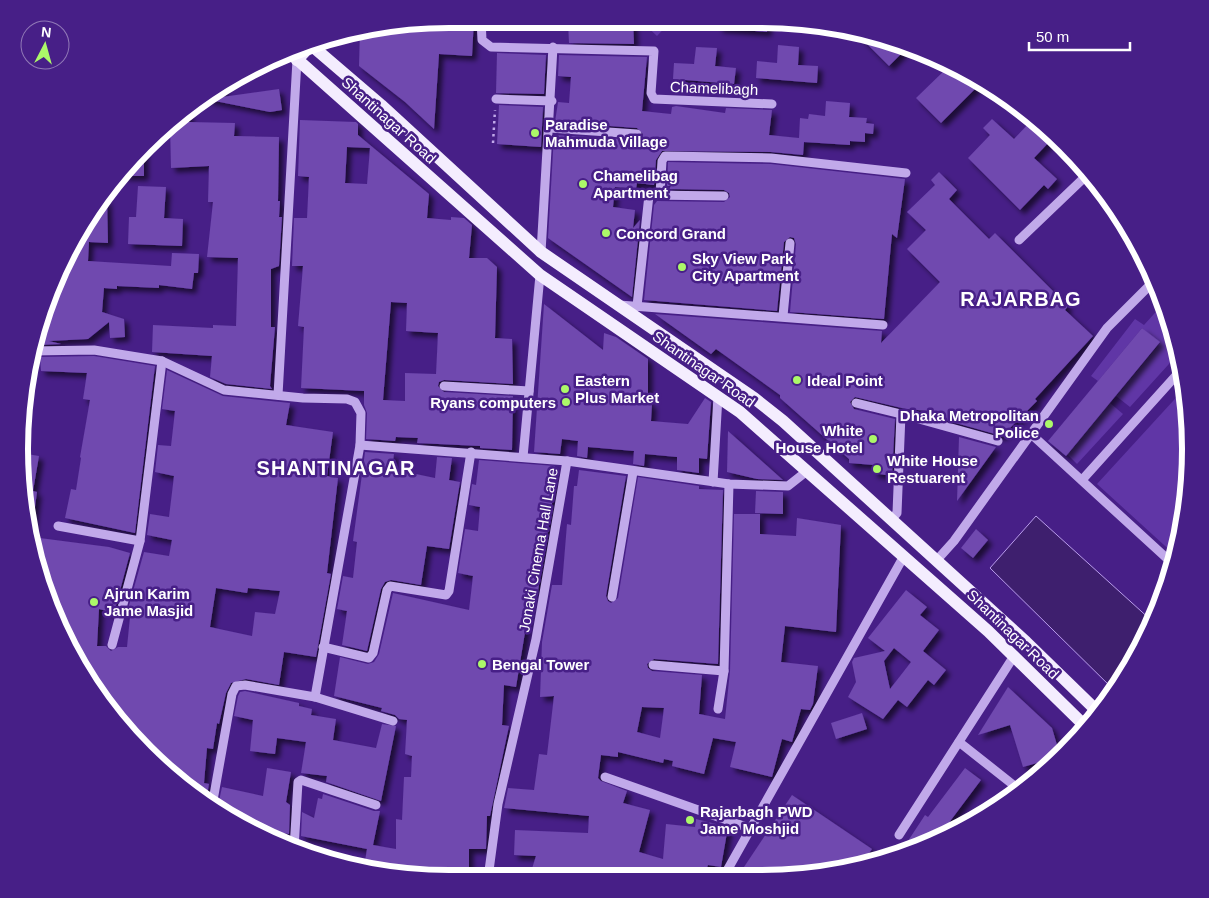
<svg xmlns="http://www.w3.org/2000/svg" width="1209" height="898" font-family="Helvetica,sans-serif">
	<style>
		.green { fill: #6036a6 }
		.water { fill: #3e1f6e; stroke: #b99cec }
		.building { fill: #6f48af; fill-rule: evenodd; filter: url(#shadow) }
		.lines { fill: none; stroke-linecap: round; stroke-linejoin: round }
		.path { stroke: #c1a9ea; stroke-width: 2.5; stroke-dasharray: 2.5 4; stroke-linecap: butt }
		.minor { stroke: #c1a9ea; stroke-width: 9 }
		.major { stroke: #f4edfe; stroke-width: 12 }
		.poi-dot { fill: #acf869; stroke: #471f87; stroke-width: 2 }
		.labels { text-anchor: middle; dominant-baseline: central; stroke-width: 5; stroke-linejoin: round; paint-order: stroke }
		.street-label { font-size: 15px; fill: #fff; stroke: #471f87 }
		.poi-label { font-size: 15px; font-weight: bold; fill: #fff; stroke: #471f87; text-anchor: start }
		.district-label { font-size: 20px; font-weight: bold; letter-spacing: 1px; fill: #fff; stroke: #471f87 }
		.rim { fill: none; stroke: #fff; stroke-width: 6 }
	</style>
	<defs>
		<filter id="shadow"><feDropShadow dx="4.5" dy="4.5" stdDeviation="2.5" flood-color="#0009"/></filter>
	</defs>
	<rect width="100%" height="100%" fill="#471f87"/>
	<!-- green -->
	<g class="green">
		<path d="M639,19H673L657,36Z"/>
		<path d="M1163,304L1171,324L1164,332L1173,340L1176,339L1178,354L1130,407L1116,396L1160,343L1142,328L1098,381L1091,376L1135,319L1144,325Z"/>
		<path d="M1184,389L1189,421L1187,505L1175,555L1097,484Z"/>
		<path d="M1110,403L1123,414L1077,464L1067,454Z"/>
	</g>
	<!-- water -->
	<path class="water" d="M1036,516L1152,621L1132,664L1114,690L990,568Z"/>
	<!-- building -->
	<g class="building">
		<path d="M449,19H474L472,56L439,54L434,129L405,102L359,66L360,30Z"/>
		<path d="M719,19L768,20L767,32L718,28Z"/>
		<path d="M633,20L634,44L569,43L568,22Z"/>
		<path d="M854,31L871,33L906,49L889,66Z"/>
		<path d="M778,45L799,47L798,65L818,66L817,83L756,78L757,61L777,63Z"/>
		<path d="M696,47L717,48L715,66L736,68L734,84L673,79L674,63L694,64Z"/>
		<path d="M497,53L546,55L544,94L496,93Z"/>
		<path d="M559,55L647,57L642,111L671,114L672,107L676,106L725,113L726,108L772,110L769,135L799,138L800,118L808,119L809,114L825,116L826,101L850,103L849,117L867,118L866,123L874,124L873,134L865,133V142L850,141V145L804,142L803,155L771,152L662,151L656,160L654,185L637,183L636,189L615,187L613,207L635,210L633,228L640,220L632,297L548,238L554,135L637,140L642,138L643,134L637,128L555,122L558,102L569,103L571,77L558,76Z"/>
		<path d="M947,68L981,83L941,123L916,98Z"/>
		<path d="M225,83L222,97L279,89L282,110L270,112L205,99Z"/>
		<path d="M499,105L543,107L541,147L497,144Z"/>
		<path d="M189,111V122L235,123L234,136L279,137L278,201H280L279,217H282L279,266L271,269V327H275L270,386L272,389L226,384L210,377L212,356L152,352L153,325L213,328V325L236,326L238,258L207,257L213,202H208L209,166L171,168L170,125Z"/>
		<path d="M992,119L1014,139L1031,121L1051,140L1034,158L1057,179L1048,189L1044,185L1020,210L968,158L990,135L983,128Z"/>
		<path d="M300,120L356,122L358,124V135L429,194L427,218L451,220V217L464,218L472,225L469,258H487L497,267L495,338L512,339L513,384L444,380L439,382L438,386L444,392L513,396L512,450L480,448V446L417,443L418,438L396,437L395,441L366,439L367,413L364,405V391L301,388L304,327L298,326L303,266H292L294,218H307L309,177L298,176ZM347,147L370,148L367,184L345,183ZM391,302L407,303L406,331L438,333L436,374L405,373V401L383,400Z"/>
		<path d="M144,146V176H122L128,168Z"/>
		<path d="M668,162L771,164L905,179L897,238L892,234L884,319L790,312L796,244L794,238L790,237L784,242L777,311L644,300L654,205L657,201L724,202L730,197L729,193L724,190L669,189L671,186H667Z"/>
		<path d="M939,172L957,190L949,199L989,239L995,233L1068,306L1065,310L1093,336L1035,399L1037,401L1002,436L938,418L940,412L906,409L855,397L850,402L854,409L895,419L892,476L873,473L874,465L849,463V459L780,398V395L716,349L711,354L655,314L882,331L881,343L940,282L907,249L926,230L907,212L935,185L931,180Z"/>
		<path d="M138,186L166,187L164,218L183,219L182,246L128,244L129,217H136Z"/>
		<path d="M107,197L108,243L89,242L88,261L171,266L172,253L199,254L198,273H194L192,289L159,285V288L117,286V289L104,288L102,312L124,319L125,337L110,338L109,322L88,339L49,341L61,344L40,345V341H35L63,258Z"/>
		<path d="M544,304L603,350L604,333L616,337L648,359V403L652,404L651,421L688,424L705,398L711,402L707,459L699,458V473L677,470V457L645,454L644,466L633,464L634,451L588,447L587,458L577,456L578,441L562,439L560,454L534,452Z"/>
		<path d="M1142,328L1160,342L1066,456L1048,441Z"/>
		<path d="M94,356L155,366L135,533L65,518L71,489L76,490L81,458L80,457L90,400L83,399L87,373L41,371L40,357Z"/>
		<path d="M167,370L223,396L290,403L286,425L333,432L327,476L338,478L327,573L331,574L316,657L284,652L279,685L246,679L231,683L226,693L219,724L217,723L213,749L207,748L204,783L209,784L206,802L166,773L107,711L42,588L32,537L109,547L130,553L114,613L99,609L97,646H106L111,651L118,647H127L130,617L126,616L144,552L169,556L172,540L147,535L150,514L169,517L174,476L155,472L158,445L171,446L175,411L162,409ZM216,588L247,593L248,588L280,591L275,614L255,612L252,636L210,627Z"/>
		<path d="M728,431L783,480L757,479L727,472Z"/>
		<path d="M959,437L996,447L957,501Z"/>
		<path d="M365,452L394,454L392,469L435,478L437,457L452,458L449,480L460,482L449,549L427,546L421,585L391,580L385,582L381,589L367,651L342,645L347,611L337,609L343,576L353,578L357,542L353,541Z"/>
		<path d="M21,453L39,456L33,491L37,492L32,530H30L20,477Z"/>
		<path d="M479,460L555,466L553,485H555L538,591L532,590L516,687L504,685L502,725L509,726L490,816H487L486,849H469V878H421L364,867L367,849L301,836L302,812L314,818L318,798L322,799L323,794L374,811H380L373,845L396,849V819L402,820L404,777H411L412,756L405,754L407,720L399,719L395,715L381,711L382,708L334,696L340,657L368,664L374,662L379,654L393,593L469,610L473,576L458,573L465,529L478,531L480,507L469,505L472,484L476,485Z"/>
		<path d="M579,470L626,476L606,596L608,601L611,603L618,598L638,477L699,486V489L723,490L718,664L654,659L647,664L648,668L652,671L702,675L699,714L725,719L730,671L734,514H760V534L796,536L797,518L841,525L836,632L785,626L781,662L818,666L813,704L810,710L801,709L792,742L782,739L772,777L730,767L736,742L713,738L704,774L672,766L673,761L664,759L663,763L618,752V757L601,755L598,778L601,781L627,791L623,803L650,810L639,852L663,859L666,824L695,827L696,819L728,827L721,867L708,865L704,876L529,878L536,856L514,855L515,830L588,833L589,816L504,808L508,788L534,790L539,754L547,755L554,696L540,697L542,642L552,585H562L567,524L571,525L574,486H577ZM642,707L664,708L660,738L637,732Z"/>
		<path d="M756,491L783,492V514L755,513Z"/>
		<path d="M976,529L988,540L973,558L961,548Z"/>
		<path d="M906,590L927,607L920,615L939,630L923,651L946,670L934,685L928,680L907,707L898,700L883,719L848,697L856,682L852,662L854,658L885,651L868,638ZM894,648L911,662L890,689L884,661Z"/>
		<path d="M1008,687L1052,728L1060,755L1058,757L1023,767L1010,725L978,735Z"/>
		<path d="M245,691L299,703V706L312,709L311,715L336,719L333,740L376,748L382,724L396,726L381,801L326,782L327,776L301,773L306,742L277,738L275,754L250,751L253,720L234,716L238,696L240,692Z"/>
		<path d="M862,713L867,729L836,739L831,723Z"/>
		<path d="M267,768L291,772L286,802L290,805L289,834L247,827L217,810L222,787L263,796Z"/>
		<path d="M965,768L981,780L945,828L951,831L925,846L915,849L906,844L925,815L928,817Z"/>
		<path d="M792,795L872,849L862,863L816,876H751L742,870Z"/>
	</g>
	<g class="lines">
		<!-- path -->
		<path class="path" d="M493,143L495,110"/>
		<!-- minor -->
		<g class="minor">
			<path d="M481,19L482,40L491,47L654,51L651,93L654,99L772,104"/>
			<path d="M496,99L552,101"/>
			<path d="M550,128L637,134"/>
			<path d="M660,194L662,161L665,156L771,158L906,173"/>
			<path d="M1019,240L1088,174"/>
			<path d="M541,252L553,47"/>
			<path d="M619,305L883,325"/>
			<path d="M637,306L649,195L724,196"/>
			<path d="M783,316L790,243"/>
			<path d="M32,351L94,350L162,361L224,390L303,398L347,399L355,402L361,413L360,445L315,697"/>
			<path d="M444,386L529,391"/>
			<path d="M278,395L297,60"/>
			<path d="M856,403L901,414"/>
			<path d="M1031,434L1173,564"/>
			<path d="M360,445L567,461L729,484L788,486L807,471"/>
			<path d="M523,457L540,275"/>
			<path d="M1082,480L1181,370"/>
			<path d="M713,482L718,396"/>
			<path d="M891,520L897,513L901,414L998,441"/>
			<path d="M58,526L140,541"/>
			<path d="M936,561L954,541L1107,328L1154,281"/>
			<path d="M612,597L633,472"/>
			<path d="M112,645L140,541L162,361"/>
			<path d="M323,647L369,658L373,653L387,590L390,586L446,595L449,591L471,452"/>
			<path d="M653,665L724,671"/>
			<path d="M718,709L724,671L729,484"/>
			<path d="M959,742L1021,791"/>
			<path d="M605,777L752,829"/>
			<path d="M212,806L232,694L236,686L245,685L315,697L393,721"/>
			<path d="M899,835L1014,656"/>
			<path d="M294,849L298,782L301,780L376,805"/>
			<path d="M724,876L904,556"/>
			<path d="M488,878L498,804L536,639L567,461"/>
		</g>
		<!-- major -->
		<g class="major">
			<path d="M290,53L540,275L740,412L988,631L1087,728"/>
			<path d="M297,60L311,45L381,105L541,252L754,398L783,421L1026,642L1098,712"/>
		</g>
	</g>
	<!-- markers -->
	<g class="poi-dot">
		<circle cx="535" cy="133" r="5"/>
		<circle cx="583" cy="184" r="5"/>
		<circle cx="606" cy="233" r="5"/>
		<circle cx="682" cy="267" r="5"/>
		<circle cx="797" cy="380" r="5"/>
		<circle cx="565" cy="389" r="5"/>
		<circle cx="566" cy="402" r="5"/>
		<circle cx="1049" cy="424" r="5"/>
		<circle cx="873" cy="439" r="5"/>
		<circle cx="877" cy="469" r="5"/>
		<circle cx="94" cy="602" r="5"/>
		<circle cx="482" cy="664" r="5"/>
		<circle cx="690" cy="820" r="5"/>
	</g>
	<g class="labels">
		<!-- street labels -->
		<g class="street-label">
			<text transform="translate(714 88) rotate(2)">Chamelibagh</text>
			<text transform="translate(389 120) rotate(42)">Shantinagar Road</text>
			<text transform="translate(704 369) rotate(35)">Shantinagar Road</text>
			<text transform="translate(538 550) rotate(-80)">Jonaki Cinema Hall Lane</text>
			<text transform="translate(1013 634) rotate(44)">Shantinagar Road</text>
		</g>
		<!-- poi labels -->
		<g class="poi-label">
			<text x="545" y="124">Paradise<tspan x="545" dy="17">Mahmuda Village</tspan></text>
			<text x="593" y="175">Chamelibag<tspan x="593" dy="17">Apartment</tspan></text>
			<text x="616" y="233">Concord Grand</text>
			<text x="692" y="258">Sky View Park<tspan x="692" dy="17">City Apartment</tspan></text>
			<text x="575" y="380">Eastern<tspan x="575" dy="17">Plus Market</tspan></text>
			<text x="807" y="380">Ideal Point</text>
			<text x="556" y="402" text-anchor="end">Ryans computers</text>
			<text x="1039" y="415" text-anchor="end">Dhaka Metropolitan<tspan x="1039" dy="17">Police</tspan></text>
			<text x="863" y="430" text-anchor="end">White<tspan x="863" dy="17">House Hotel</tspan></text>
			<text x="887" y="460">White House<tspan x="887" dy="17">Restuarent</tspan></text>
			<text x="104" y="593">Ajrun Karim<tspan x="104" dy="17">Jame Masjid</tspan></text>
			<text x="492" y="664">Bengal Tower</text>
			<text x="700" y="811">Rajarbagh PWD<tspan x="700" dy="17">Jame Moshjid</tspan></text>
		</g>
		<!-- district labels -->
		<g class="district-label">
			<text x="1021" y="299">RAJARBAG</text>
			<text x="336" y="468">SHANTINAGAR</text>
		</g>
	</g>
	<!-- crop -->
	<path d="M0 0H1209V898H0ZM449 28H761A421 421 0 0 1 1182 449V449A421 421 0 0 1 761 870H449A421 421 0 0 1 28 449V449A421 421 0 0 1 449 28Z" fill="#471f87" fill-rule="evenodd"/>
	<path class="rim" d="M449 28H761A421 421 0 0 1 1182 449V449A421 421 0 0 1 761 870H449A421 421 0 0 1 28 449V449A421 421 0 0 1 449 28Z"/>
	<!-- north arrow -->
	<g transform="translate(45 45) rotate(6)"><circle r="24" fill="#471f87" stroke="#9179b7"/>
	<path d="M0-4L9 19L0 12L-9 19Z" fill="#acf869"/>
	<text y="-8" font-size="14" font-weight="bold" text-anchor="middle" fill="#ffffff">N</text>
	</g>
	<!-- scale -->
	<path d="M1029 42v8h101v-8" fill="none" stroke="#ffffff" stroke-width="2.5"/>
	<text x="1036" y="42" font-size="15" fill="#ffffff" stroke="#471f87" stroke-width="4" paint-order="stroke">50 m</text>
</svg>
